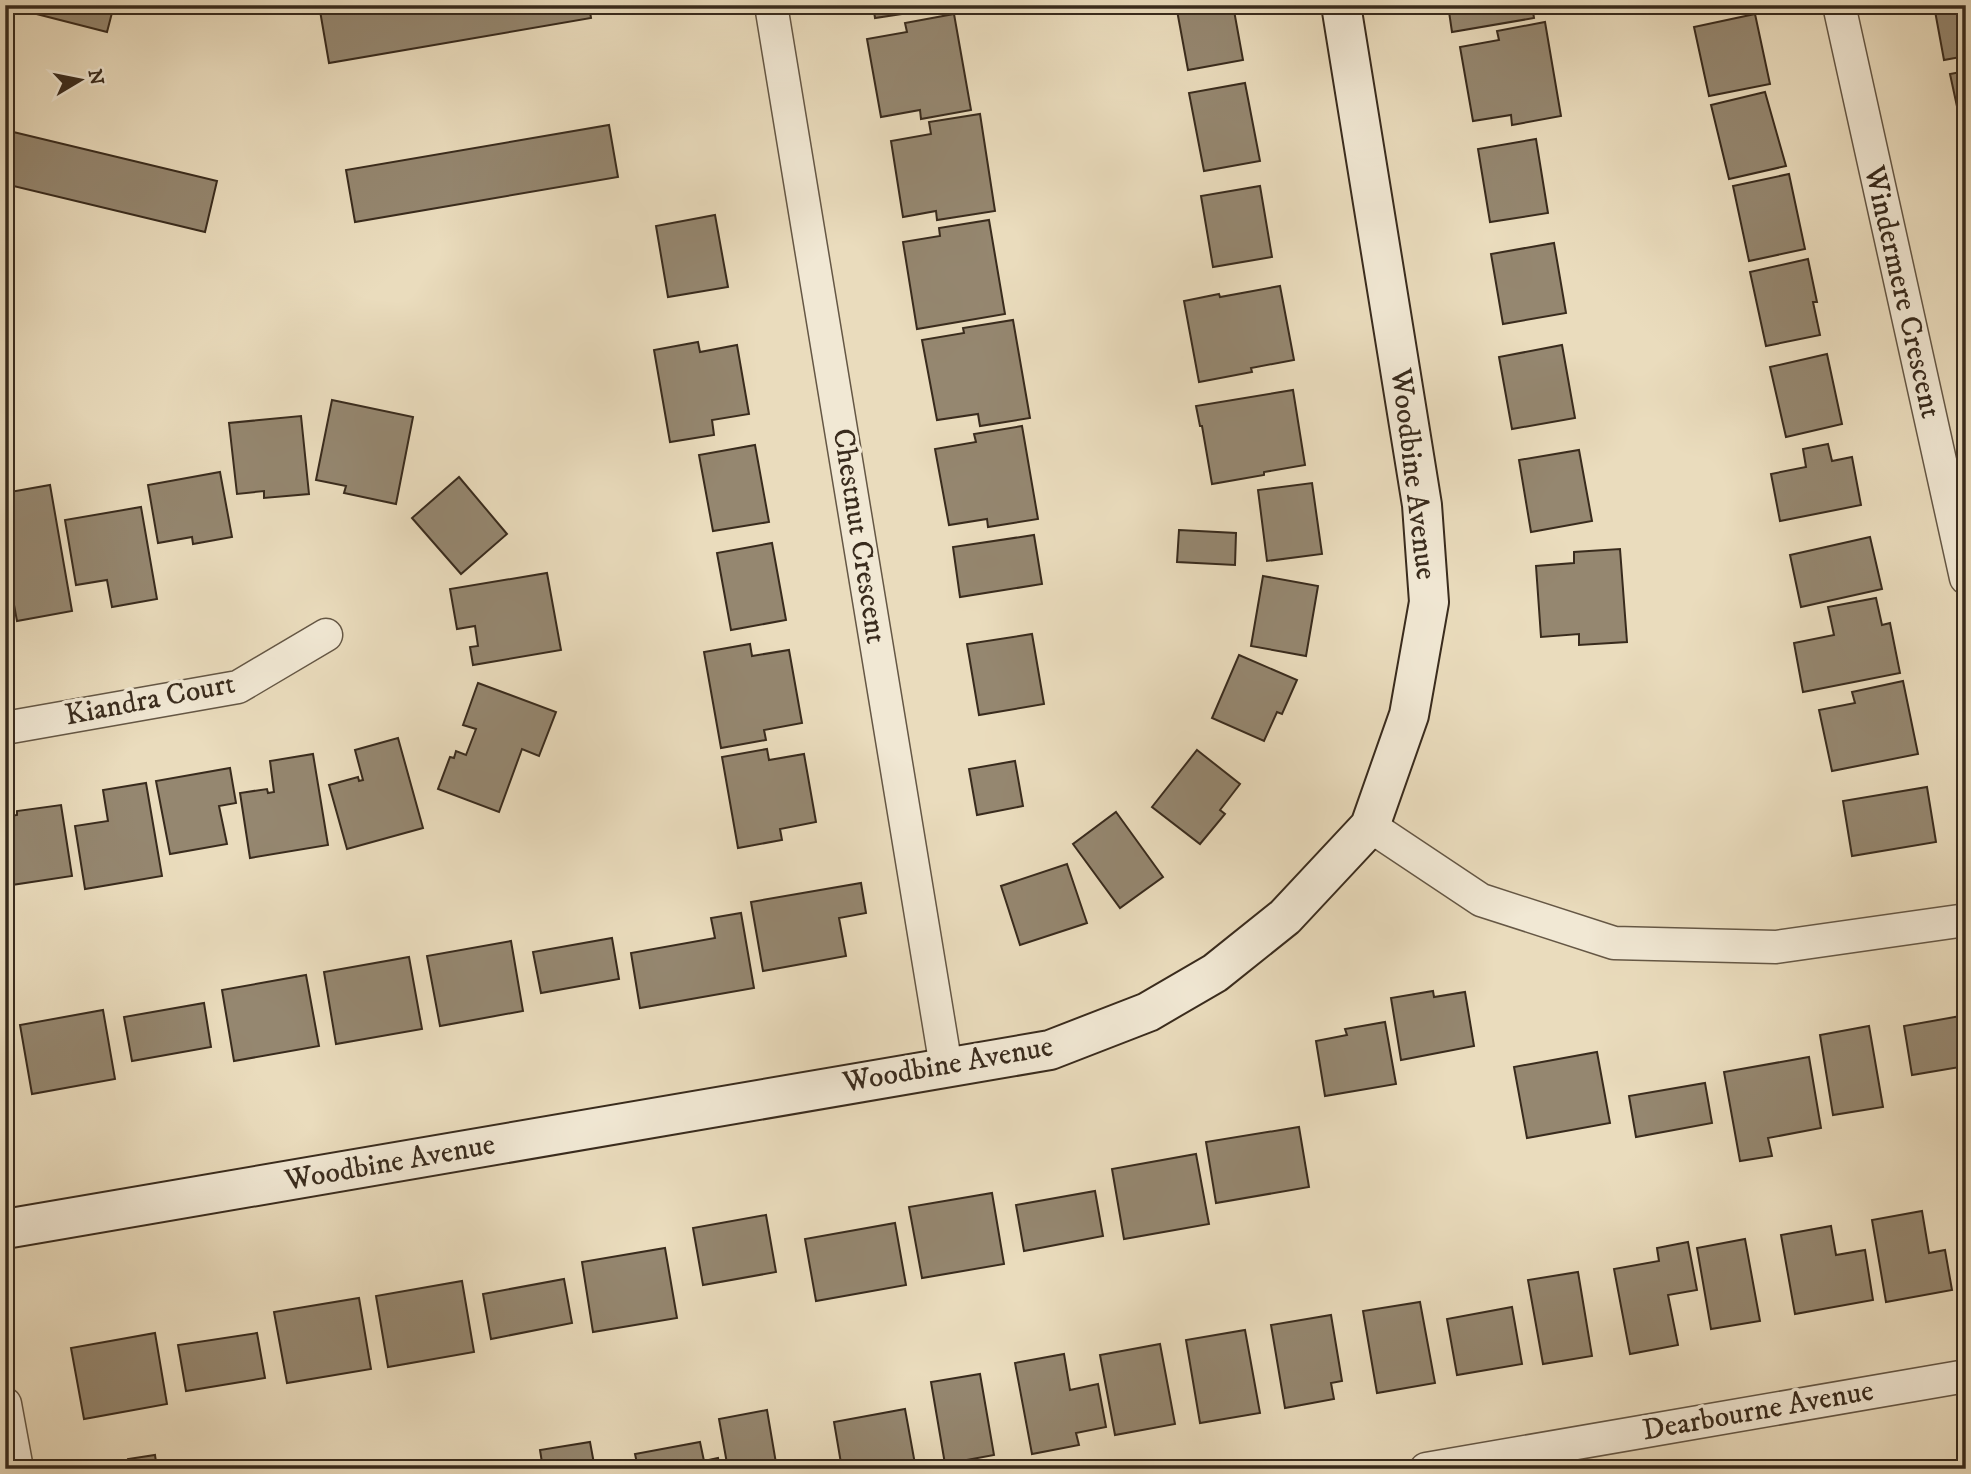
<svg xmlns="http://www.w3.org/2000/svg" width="1971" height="1474" font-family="'IM FELL DW Pica',serif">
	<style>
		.building { fill: #958770; stroke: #392b1d; stroke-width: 2 }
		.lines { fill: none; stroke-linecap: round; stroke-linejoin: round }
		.street-casing { stroke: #655745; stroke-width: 35 }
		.secondary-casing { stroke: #392b1d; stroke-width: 42 }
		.street { stroke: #f1e8d4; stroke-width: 32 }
		.secondary { stroke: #f1e8d4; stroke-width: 38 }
		.labels { text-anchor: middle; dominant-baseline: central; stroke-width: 7; stroke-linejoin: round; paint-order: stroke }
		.street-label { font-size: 30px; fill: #392b1d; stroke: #f1e8d4 }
	</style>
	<rect width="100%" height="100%" fill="#eadcbd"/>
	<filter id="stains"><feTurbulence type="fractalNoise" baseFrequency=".00286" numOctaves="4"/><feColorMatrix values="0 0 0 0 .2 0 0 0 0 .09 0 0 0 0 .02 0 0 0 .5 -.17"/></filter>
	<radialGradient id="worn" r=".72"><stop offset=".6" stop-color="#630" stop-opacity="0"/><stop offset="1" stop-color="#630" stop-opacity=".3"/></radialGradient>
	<!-- building -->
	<g class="building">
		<path d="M14,5H114L107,32L13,8Z"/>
		<path d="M319,5H589L591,18L329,63Z"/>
		<path d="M873,5H961L875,18Z"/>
		<path d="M1176,5H1233L1243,60L1188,70Z"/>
		<path d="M1448,5H1532L1534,18L1452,32Z"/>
		<path d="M1966,6V56L1944,60L1935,11Z"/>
		<path d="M954,14L971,110L921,119L920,110L881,117L867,39L907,32L905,23Z"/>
		<path d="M1755,14L1770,84L1709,96L1694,27Z"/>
		<path d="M1545,22L1561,116L1512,125L1511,115L1473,121L1460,47L1499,40L1497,31Z"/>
		<path d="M1966,71V124L1961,125L1950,74Z"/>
		<path d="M1245,83L1260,161L1204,171L1189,93Z"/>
		<path d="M1765,92L1786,166L1729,179L1711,105Z"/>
		<path d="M980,114L995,211L937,220L936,211L903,217L891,141L931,134L929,122Z"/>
		<path d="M609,125L618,177L355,222L346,170Z"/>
		<path d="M5,130L217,181L205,232L5,184Z"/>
		<path d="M1536,139L1548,213L1490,222L1478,149Z"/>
		<path d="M1789,174L1805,249L1749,261L1733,186Z"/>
		<path d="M1260,186L1272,257L1213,267L1201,196Z"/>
		<path d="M715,215L728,287L668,297L656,226Z"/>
		<path d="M989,220L1005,314L917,329L903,242L940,236L939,228Z"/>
		<path d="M1554,243L1566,313L1503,324L1491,254Z"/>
		<path d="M1808,259L1817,302H1813L1820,335L1766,346L1750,272Z"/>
		<path d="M1280,286L1294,360L1251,368L1252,372L1199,382L1184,301L1219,294L1220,297Z"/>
		<path d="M1013,320L1030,418L980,426L978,414L937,420L922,340L964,333L963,328Z"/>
		<path d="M698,342L700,352L737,345L749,414L712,420L714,435L670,442L654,350Z"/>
		<path d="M1562,345L1575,418L1512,429L1499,357Z"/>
		<path d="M1827,354L1842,424L1786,437L1770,367Z"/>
		<path d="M1293,390L1305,465L1264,472V475L1212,484L1202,426H1200L1196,406Z"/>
		<path d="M332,400L413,417L396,504L344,493L346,486L316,480Z"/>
		<path d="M301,416L309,494L264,498V491L237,494L229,423Z"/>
		<path d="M1022,426L1038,519L988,527L987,519L949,525L935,449L976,442L974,434Z"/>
		<path d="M1828,444L1832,461L1852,457L1861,505L1780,521L1771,474L1806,467L1803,449Z"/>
		<path d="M755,445L769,522L713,531L699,455Z"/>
		<path d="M1579,450L1592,521L1531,532L1519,460Z"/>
		<path d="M220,472L232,537L193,544L192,537L158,543L148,485Z"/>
		<path d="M459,477L507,534L461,574L412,518Z"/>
		<path d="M1312,483L1322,554L1267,561L1258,490Z"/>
		<path d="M50,485L72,611L17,621L9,578L5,579V507L13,506L10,492Z"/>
		<path d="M141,507L157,599L112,607L107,580L76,585L65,520Z"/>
		<path d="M1179,530L1236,533L1235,565L1177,562Z"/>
		<path d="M1034,535L1042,584L960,597L953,547Z"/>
		<path d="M1870,537L1882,589L1801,607L1790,555Z"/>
		<path d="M772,543L786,620L731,630L717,553Z"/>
		<path d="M1620,549L1627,642L1579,645V634L1541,637L1536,566L1574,563V552Z"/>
		<path d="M547,573L561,650L473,665L470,647L478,646L475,626L457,629L450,589Z"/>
		<path d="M1263,576L1318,586L1306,656L1251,646Z"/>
		<path d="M1876,598L1882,625L1890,623L1900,673L1803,692L1794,643L1834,635L1828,607Z"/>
		<path d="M1032,634L1044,704L979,715L967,644Z"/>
		<path d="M750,644L752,656L789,650L802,723L764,730L766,740L721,748L704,652Z"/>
		<path d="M1239,655L1297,680L1282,714L1277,712L1264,741L1212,718Z"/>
		<path d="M1903,681L1918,754L1832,771L1819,710L1855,703L1852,692Z"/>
		<path d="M478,683L556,712L539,756L522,749L499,812L438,789L450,757L454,758L456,751L466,755L476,729L463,725Z"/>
		<path d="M398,738L423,828L347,849L329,785L358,777L359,781L363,780L355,750Z"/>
		<path d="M767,749L769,760L804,754L816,822L780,829L782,840L738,848L722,757Z"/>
		<path d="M1197,750L1240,784L1220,810L1225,814L1200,844L1152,807Z"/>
		<path d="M313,754L328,845L250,858L240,793L267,789L268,793L274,792L270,761Z"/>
		<path d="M1015,761L1023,806L977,815L969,769Z"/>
		<path d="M230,768L236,803L219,806L227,844L170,854L156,781Z"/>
		<path d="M146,783L162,876L85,889L75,826L108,821L103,790Z"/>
		<path d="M1927,787L1936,842L1852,856L1843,801Z"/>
		<path d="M61,805L72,876L5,886V817L17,815V811Z"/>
		<path d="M1116,812L1163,877L1120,908L1073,844Z"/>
		<path d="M1067,864L1087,923L1020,945L1001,886Z"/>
		<path d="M861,883L866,913L839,918L846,956L763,971L751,902Z"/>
		<path d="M741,913L754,988L640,1008L631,953L715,938L711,918Z"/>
		<path d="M612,938L619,979L541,993L533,952Z"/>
		<path d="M511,941L523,1011L440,1026L427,956Z"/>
		<path d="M409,957L422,1029L336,1044L324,972Z"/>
		<path d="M306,975L319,1046L234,1061L222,990Z"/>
		<path d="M1433,991L1434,997L1465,992L1474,1046L1401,1060L1391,998Z"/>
		<path d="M204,1003L211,1047L132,1061L124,1017Z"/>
		<path d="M103,1010L115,1079L32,1094L20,1025Z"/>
		<path d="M1966,1015V1066L1912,1075L1904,1026Z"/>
		<path d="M1385,1022L1396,1084L1325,1096L1316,1041L1347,1035L1345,1029Z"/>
		<path d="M1869,1026L1883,1107L1833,1115L1820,1035Z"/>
		<path d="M1597,1052L1610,1123L1527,1138L1514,1067Z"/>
		<path d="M1809,1057L1821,1128L1768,1138L1772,1156L1740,1161L1724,1072Z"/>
		<path d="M1705,1083L1712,1123L1636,1137L1629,1096Z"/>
		<path d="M1299,1127L1309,1187L1216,1203L1206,1142Z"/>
		<path d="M1196,1154L1209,1224L1124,1239L1112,1169Z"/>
		<path d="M1095,1191L1103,1236L1024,1251L1016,1205Z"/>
		<path d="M992,1193L1004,1264L922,1278L909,1207Z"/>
		<path d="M1922,1211L1929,1253L1945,1250L1952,1290L1886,1302L1872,1220Z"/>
		<path d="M766,1215L776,1272L703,1285L693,1228Z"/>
		<path d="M895,1223L906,1285L816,1301L805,1239Z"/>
		<path d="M1831,1226L1836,1255L1865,1250L1873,1300L1795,1314L1781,1235Z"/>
		<path d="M1966,1231V1279L1958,1233Z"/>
		<path d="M1745,1239L1760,1321L1711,1329L1697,1248Z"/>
		<path d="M1688,1242L1697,1290L1668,1295L1678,1345L1630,1354L1614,1269L1659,1261L1657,1248Z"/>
		<path d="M665,1248L677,1318L593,1332L582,1262Z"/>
		<path d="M1578,1272L1592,1356L1543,1364L1528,1280Z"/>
		<path d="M564,1279L572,1323L491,1339L483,1294Z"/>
		<path d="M462,1281L474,1352L388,1367L376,1296Z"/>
		<path d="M359,1298L371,1369L287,1383L274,1312Z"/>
		<path d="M1420,1302L1435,1383L1377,1393L1363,1311Z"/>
		<path d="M1512,1307L1522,1364L1457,1375L1447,1319Z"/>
		<path d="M1331,1315L1342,1381L1331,1383L1334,1399L1285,1408L1271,1325Z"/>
		<path d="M1245,1330L1260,1413L1200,1423L1186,1340Z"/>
		<path d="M155,1333L167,1404L84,1419L71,1348Z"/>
		<path d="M257,1333L265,1378L186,1391L178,1345Z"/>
		<path d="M1160,1344L1175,1424L1115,1435L1100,1355Z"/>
		<path d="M1064,1354L1070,1390L1098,1384L1106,1427L1076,1433L1079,1445L1032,1454L1015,1363Z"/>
		<path d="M980,1374L994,1455L945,1464L931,1382Z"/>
		<path d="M905,1409L915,1464L888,1469H842L834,1422Z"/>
		<path d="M767,1410L777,1469H728L719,1419Z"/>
		<path d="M590,1442L595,1469H543L540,1450Z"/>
		<path d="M700,1442L704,1461L718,1458L720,1469H634L638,1468L635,1454Z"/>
		<path d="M155,1455L157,1469H125L129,1468L128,1459Z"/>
	</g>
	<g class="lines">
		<!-- street casing -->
		<g class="street-casing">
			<g id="street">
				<path d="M771,5L946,1067"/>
				<path d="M1839,5L1966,578"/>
				<path d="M5,728L238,687L326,635"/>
				<path d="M1370,826L1481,900L1614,943L1776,947L1966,920"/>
				<path d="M5,1404L17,1469"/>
				<path d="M1426,1469L1966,1376"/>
			</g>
		</g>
		<!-- secondary casing -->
		<g class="secondary-casing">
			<path id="secondary" d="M5,1229L1050,1050L1148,1012L1215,973L1285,917L1370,826L1409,715L1429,602L1422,505L1341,5"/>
		</g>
		<!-- street -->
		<use href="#street" class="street"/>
		<!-- secondary -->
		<use href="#secondary" class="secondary"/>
	</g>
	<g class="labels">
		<!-- street labels -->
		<g class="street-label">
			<text transform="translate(1902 292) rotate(77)">Windermere Crescent</text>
			<text transform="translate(1413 474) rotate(83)">Woodbine Avenue</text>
			<text transform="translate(859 536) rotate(81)">Chestnut Crescent</text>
			<text transform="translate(150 700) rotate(-11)">Kiandra Court</text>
			<text transform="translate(948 1065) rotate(-10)">Woodbine Avenue</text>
			<text transform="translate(390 1163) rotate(-10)">Woodbine Avenue</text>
			<text transform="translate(1758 1411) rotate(-10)">Dearbourne Avenue</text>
		</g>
	</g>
	<!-- margin -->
	<rect width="1971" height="1474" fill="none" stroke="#eadcbd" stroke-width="28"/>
	<rect x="7" y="7" width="1957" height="1460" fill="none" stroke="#392b1d" stroke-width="3.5"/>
	<rect x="14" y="14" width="1943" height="1446" fill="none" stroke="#392b1d" stroke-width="2"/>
	<!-- north arrow -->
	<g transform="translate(80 80) rotate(80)" stroke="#f1e8d4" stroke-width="5" paint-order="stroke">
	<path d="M0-5L12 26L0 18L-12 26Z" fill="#392b1d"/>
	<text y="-10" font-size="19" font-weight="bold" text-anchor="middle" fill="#392b1d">N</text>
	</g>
	<rect width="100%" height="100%" filter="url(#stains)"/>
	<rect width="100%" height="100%" fill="url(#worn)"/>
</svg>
